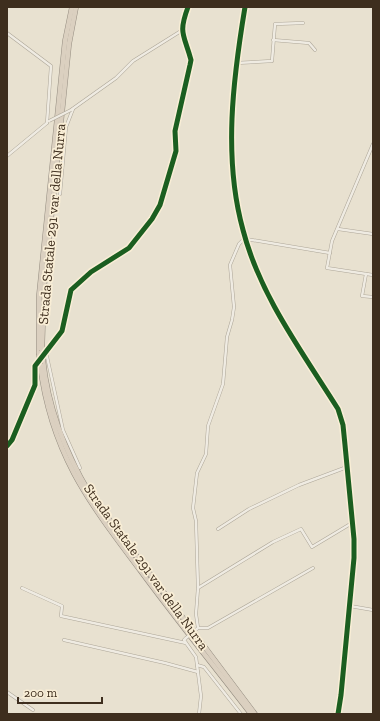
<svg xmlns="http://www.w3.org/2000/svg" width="380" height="721" font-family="'Zilla Slab',serif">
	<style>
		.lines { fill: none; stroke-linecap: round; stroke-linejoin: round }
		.street-casing { stroke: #ada698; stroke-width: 3.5 }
		.secondary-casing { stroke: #9d9588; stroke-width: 4.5 }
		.highway-casing { stroke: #938b7f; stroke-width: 5.5 }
		.street { stroke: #efebe2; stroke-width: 2.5 }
		.secondary { stroke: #efebe2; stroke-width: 3.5 }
		.highway { stroke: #dbd0c0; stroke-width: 4.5 }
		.street-bridge-casing { stroke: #ada698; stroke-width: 3.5; stroke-linecap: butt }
		.highway-bridge-casing { stroke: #938b7f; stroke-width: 5.5; stroke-linecap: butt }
		.street-bridge { stroke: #efebe2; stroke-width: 2.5 }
		.highway-bridge { stroke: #dbd0c0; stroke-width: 4.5 }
		.cycleway-casing { stroke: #f9eed6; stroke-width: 8 }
		.cycleway { stroke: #1b5e20; stroke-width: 5 }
		.labels { text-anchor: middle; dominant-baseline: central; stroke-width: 3.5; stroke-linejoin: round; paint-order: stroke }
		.street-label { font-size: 14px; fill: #3e2e1e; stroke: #f9eed6 }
	</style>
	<rect width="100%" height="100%" fill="#e8e1d0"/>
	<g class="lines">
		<!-- street casing -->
		<g class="street-casing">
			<g id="street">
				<path d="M7,33L51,66L47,123"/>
				<path d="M273,40L309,43L315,50"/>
				<path d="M236,63L272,61L275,24L303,23"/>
				<path d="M71,110L116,78L133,61L181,31"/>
				<path d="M373,144L332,241L327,268L373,275"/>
				<path d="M7,156L47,123"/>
				<path d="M60,194L66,127L73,109"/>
				<path d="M338,229L373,234"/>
				<path d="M245,238L239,244L230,265L234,307L232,320L227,337L223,384L208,426L206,454L197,473L193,508L196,521L198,588L196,614L198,628H208L313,568"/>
				<path d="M246,239L330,253"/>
				<path d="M366,274L362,296L373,297"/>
				<path d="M46,352L63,430L80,468"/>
				<path d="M43,355L62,331L71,290L91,272L129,248L152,219L160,205L176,151L175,131L190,65L191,60C184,34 178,34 188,7"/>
				<path d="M7,446L12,440L35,385V366L39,361"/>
				<path d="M218,529L249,509L299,485L347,467"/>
				<path d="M22,588L62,606L61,616L186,643"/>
				<path d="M198,588L273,542L301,529L312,547L352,523"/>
				<path d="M350,606L373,610"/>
				<path d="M186,638L184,640L196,657L201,696L199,714"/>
				<path d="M64,640L165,663L198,672"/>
				<path d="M197,665L204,667L241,714"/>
				<path d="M7,692L33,710"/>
			</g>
		</g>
		<!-- secondary casing -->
		<g class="secondary-casing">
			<path id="secondary" d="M245,7C233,79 223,158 243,230C260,296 303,353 338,409L343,425L345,445L354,539V558L341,695L338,714"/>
		</g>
		<!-- highway casing -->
		<g class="highway-casing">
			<g id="highway">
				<path d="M42,350L44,287L69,44L76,7"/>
				<path d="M39,353V296L65,41L72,7"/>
				<path d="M43,360C48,409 65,452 90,494L255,714"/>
				<path d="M40,364C51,453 88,501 140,570C176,619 214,666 251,714"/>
			</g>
		</g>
		<!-- street -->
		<use href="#street" class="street"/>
		<!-- secondary -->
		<use href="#secondary" class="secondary"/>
		<!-- highway -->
		<use href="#highway" class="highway"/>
		<!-- street-bridge casing -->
		<g class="street-bridge-casing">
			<g id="street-bridge">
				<path d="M49,121L71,110"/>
				<path d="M186,638L198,628"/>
			</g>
		</g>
		<!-- highway-bridge casing -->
		<g class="highway-bridge-casing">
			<g id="highway-bridge">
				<path d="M42,350L43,360"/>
				<path d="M39,353L40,364"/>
			</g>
		</g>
		<!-- street-bridge -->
		<use href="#street-bridge" class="street-bridge"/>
		<!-- highway-bridge -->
		<use href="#highway-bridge" class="highway-bridge"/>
		<!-- cycleway casing -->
		<g class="cycleway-casing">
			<g id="cycleway">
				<path d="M245,7C233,79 223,158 243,230C260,296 303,353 338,409L343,425L345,445L354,539V558L341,695L338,714"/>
				<path d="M7,446L12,440L35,385V366L62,331L71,290L91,272L129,248L152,219L160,205L176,151L175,131L190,65L191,60C184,34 178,34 188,7"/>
			</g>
		</g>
		<!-- cycleway -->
		<use href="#cycleway" class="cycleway"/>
	</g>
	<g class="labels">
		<!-- street labels -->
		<g class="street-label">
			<text transform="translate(52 224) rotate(-85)">Strada Statale 291 var della Nurra</text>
			<text transform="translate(146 567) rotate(54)">Strada Statale 291 var della Nurra</text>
		</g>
	</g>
	<!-- border -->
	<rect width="380" height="721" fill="none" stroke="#3e2e1e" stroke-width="16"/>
	<!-- scale -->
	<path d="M18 697v6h84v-6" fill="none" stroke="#3e2e1e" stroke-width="2"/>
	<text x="24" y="697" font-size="12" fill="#3e2e1e" stroke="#f9eed6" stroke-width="3" paint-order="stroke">200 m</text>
</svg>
